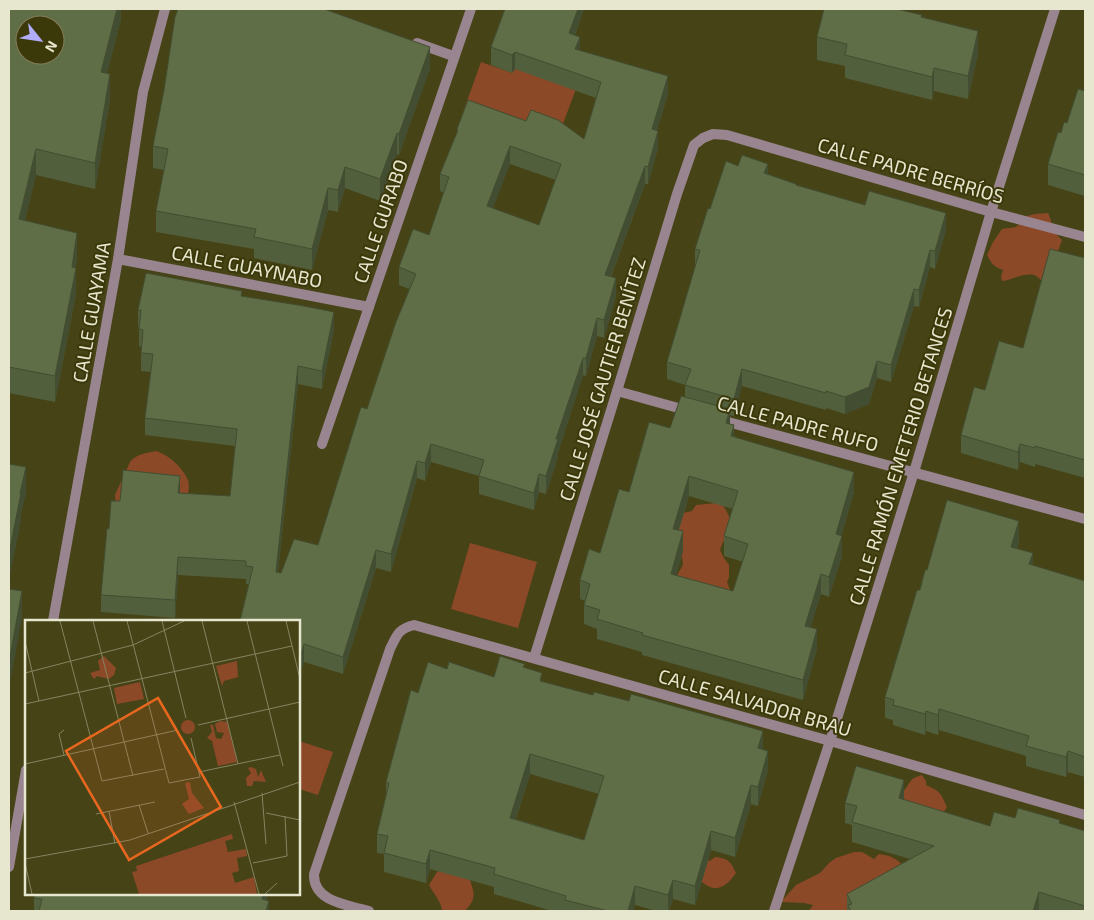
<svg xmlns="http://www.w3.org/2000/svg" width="1094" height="920" font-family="'Exo 2',sans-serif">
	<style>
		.green { fill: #8b4928 }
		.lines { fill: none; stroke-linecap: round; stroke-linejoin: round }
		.minor { stroke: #99858f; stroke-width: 10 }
		.wall { fill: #525f3c; fill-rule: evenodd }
		.shaded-wall { fill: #424d31 }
		.building { fill: #5f6e46; stroke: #424d31; fill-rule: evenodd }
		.labels { text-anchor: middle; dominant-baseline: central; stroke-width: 4; stroke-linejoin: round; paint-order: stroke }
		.street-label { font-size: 19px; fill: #e7e6ce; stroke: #3b380a }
		.inset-road { fill: none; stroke: #868460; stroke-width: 1 }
		.view { fill: #e8671f; fill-opacity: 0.15; stroke: #e8671f; stroke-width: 2.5 }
		.inset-edge { fill: none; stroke: #e7e6ce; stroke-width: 2.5 }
	</style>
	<rect width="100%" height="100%" fill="#464317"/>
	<!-- green -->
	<g class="green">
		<path d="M481,62L512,73L515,69L582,73L558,137L527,138L462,115Z"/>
		<path d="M1048,213L1049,215L1055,233L1062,240L1046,284C1043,282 1039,278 1036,276C1028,271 1011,280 1002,281L1001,276L1003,270C994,267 991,263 987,255L993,242L1002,229L1016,227L1027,216L1035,214Z"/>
		<path d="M156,451C169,455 183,468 188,480C190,486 188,494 187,500L116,507L115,495L130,462C136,454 147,453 156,451Z"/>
		<path d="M716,503L722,504L727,512L730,519V531L723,542L720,550L724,558L729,565V577L727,582L730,590L728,594L676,577L683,565L682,557L674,546L683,513L692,511L696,505Z"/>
		<path d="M470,543L537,562L518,628L451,609Z"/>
		<path d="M299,741L333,752L318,795L299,789Z"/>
		<path d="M922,775L926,781V785C941,792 940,792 947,807L935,825L899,818L901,793C911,786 906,779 922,775Z"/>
		<path d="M854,852H862L874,859L879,854C891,856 897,858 904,867L851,911H809L813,905L804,903L781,902L796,885L820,873L829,863L836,858Z"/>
		<path d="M701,857L710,861L715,857C728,858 731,862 736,873C731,880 723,890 713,888C709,887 705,884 702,882Z"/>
		<path d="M445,868L470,880C475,895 476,899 465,911H444L442,910C441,901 433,893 429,885L437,872Z"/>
	</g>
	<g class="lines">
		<!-- minor -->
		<g class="minor">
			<path d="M417,43L453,56"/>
			<path d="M118,259L369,307"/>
			<path d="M617,391L689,411"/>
			<path d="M717,419L1085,519"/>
			<path d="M322,444L471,9"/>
			<path d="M53,621L118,259L143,92L165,9"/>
			<path d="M534,658L617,391L677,194L694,145L703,138L713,134L727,135L991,212L1085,237"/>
			<path d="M9,867L26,770"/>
			<path d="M369,911C348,905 313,902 314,874L390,649C397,635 398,629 414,625L830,741L1085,815"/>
			<path d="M774,911L830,741L914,472L991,212L1055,9"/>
		</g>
	</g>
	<!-- wall -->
	<g class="wall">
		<path d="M9,9H121V19L107,73L110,99L95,189L36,175L25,220L77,259L75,268L76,294L55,402L9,393Z"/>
		<path d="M505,9H584L575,35L580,51L668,94L657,130L658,148L648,184H645L611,277L616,296L604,338L597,336L586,376L583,375L558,453V457L546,494L539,492L534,510L479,494V476L431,462L425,481L417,478L391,572L376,568L343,674L304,662L299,621L249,584H246V579L178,575L175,618L101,612V595L109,529L120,501L180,493L230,496L235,446L145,435V418L151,372L141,371V347L139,346V327H138V310L242,297L334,330L322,389L298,384L278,572L281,573L318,545L367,409L409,289L399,285V267L429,235L444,193L440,191V174L457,132V129L526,121L584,139L596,98L515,69L512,73L491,65V47ZM510,164L556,180L539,225L492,208Z"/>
		<path d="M922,18L978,54L968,99L934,91L932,100L845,78V66L817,60V37Z"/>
		<path d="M430,68L399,155L397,154L380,201L345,188L338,212L328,210L312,270L254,258V249L156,232V211L164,170L153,168V146Z"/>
		<path d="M1085,91V196L1048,185V164L1061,133Z"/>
		<path d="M738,166L768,174L796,185L946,230L935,269L930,267L919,307L914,306L891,382L877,378L869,404L845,414L826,408V410L742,386L734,416L730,415V424L734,436L854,492L841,536L842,556L829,597L821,594L810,627L817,649L803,700L642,655V652L597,639V629L584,624V605L585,601L580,599V580L600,553L629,492L670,428L685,397V385L667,379V362L696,266H695V249L710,209ZM689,496L733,509L724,536V556L743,562L733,591L676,575L683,551L679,530Z"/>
		<path d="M1085,258V478L1035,464V467L1020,462L1018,470L961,453V435L985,390L1023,348Z"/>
		<path d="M1019,542L1017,548L1033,566L1085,581V777L1068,772L1066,777L1026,766V756L939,730L938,735L926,731L925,735L893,725V720L885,718V697L927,570Z"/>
		<path d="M525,668L542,681L763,750L768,770L758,806L751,804L735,857L711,850L695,905L673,899L669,911H657L635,905L633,911H552L494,894V887L430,869L426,883L384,872V854L377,853V834L386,795V782L418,693L447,669L494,677ZM530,774L599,794L584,840L516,819Z"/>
		<path d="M904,800L990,826L1015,818L1060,824L1085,831V911H847V894L910,859L852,842V825L845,823V803Z"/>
		<path d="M268,894L266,901L269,911H34V898Z"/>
	</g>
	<!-- shaded-wall -->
	<g class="shaded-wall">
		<path d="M117,9H121V19L101,97V72Z"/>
		<path d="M578,9H584L569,51V33Z"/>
		<path d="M978,31V54L968,99V76Z"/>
		<path d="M580,37V55L575,49Z"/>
		<path d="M430,47V68L399,155V134Z"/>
		<path d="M515,52V69L512,73V55Z"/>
		<path d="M934,68V91L932,100V77Z"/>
		<path d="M110,74V99L95,189V163Z"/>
		<path d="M668,76V94L652,147V129Z"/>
		<path d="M658,131V148L648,184V167Z"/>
		<path d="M397,133V154L380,201V179Z"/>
		<path d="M510,146V164L487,224V206Z"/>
		<path d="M36,149V175L19,245V219Z"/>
		<path d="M768,164V181L764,173Z"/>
		<path d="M645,166V184L605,292V275Z"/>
		<path d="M345,167V188L338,212V190Z"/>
		<path d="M328,188V210L312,270V249Z"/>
		<path d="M946,213V230L935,269V251Z"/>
		<path d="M77,233V259L74,276L76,268V294L55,402V376L72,267Z"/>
		<path d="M930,250V267L919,307V290Z"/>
		<path d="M616,278V296L604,338V320Z"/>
		<path d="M914,289V306L891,382V365Z"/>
		<path d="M334,312V330L322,389V371Z"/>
		<path d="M597,318V336L586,376V358Z"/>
		<path d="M583,358V375L558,453V457L546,494V476L556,439Z"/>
		<path d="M877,361V378L869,404L845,414V397Z"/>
		<path d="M298,366V384L276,589V572Z"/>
		<path d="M742,369V386L734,416V399Z"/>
		<path d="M730,409V429L726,423Z"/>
		<path d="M734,425V445L731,436Z"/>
		<path d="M431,444V462L425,481V463Z"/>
		<path d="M1020,444V462L1018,470V452Z"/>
		<path d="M417,461V478L391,572V554Z"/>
		<path d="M26,467V494L21,513V520L9,580V554L20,493Z"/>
		<path d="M854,472V492L836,554V534Z"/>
		<path d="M539,474V492L534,510V493Z"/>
		<path d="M180,476V493H178Z"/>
		<path d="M689,476V496L673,548V529Z"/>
		<path d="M1019,521V542L1011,567V547Z"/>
		<path d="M683,531V551L671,594V574Z"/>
		<path d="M842,536V556L829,597V577Z"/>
		<path d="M376,550V568L343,674V657Z"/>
		<path d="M1033,553V573L1029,564Z"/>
		<path d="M178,557V575L175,618V600Z"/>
		<path d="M821,574V594L805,646V626Z"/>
		<path d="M22,591V618L9,689V662Z"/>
		<path d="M817,629V649L803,700V680Z"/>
		<path d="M304,644V662L299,678V661Z"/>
		<path d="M939,709V730L938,735V715Z"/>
		<path d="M926,711V731L925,735V714Z"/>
		<path d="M763,731V750L758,748Z"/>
		<path d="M768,751V770L758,806V787Z"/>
		<path d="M1068,751V772L1066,777V757Z"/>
		<path d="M530,754V774L510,837V818Z"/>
		<path d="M904,780V800L899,798Z"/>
		<path d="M751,785V804L735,857V838Z"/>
		<path d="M711,831V850L695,905V886Z"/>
		<path d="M430,850V869L426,883V864Z"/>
		<path d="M673,880V899L669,911H668V895Z"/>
		<path d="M635,886V905L633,911H628Z"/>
		<path d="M1039,892V911H1033Z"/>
		<path d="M263,894H268L263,911L262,899Z"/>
		<path d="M269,901V911H266Z"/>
	</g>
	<!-- building -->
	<g class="building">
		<path d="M9,9H117L101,72L110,74L95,163L36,149L19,219L77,233L72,267L76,268L55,376L9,367ZM25,25H55V55H25Z"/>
		<path d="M178,9H324L430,47L399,134L397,133L380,179L345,167L338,190L328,188L312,249L254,237L256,229L156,211L168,149L153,146L164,90L175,17Z"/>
		<path d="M505,9H578L569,33L580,37L575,49L668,76L652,129L658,131L648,167L645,166L605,275L616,278L604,320L597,318L586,358H583L556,439H558L546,476L539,474L534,493L479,476L484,460L431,444L425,463L417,461L391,554L376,550L343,657L304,644L299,661V621H240L253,567L246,566V561L178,557L175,600L101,595L107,528L109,529L111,501H120L123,470L180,476L178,493L230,496L237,429L145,418L153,354L141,353L143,330L139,329L141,310H138L146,273L242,291L241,296L304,306L334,312L322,371L298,366L276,572L281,573L294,539L318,545L361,407L367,409L396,322L416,274L399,267L413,229L429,235L449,177L440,174L458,130L457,129L468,100L526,121L531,110L558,120L584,139L601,82L515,52L512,55L491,47ZM510,146L561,164L539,225L487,206Z"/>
		<path d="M824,9H897L922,15L921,17L978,31L968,76L934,68L932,77L845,55L847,44L817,37Z"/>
		<path d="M1078,89L1085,91V175L1048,164L1058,132L1061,133L1064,122L1067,123Z"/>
		<path d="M742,155L768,164L764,173L796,184V185L865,205L869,191L946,213L935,251L930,250L919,290L914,289L891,365L877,361L869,387L845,397L826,391V393L742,369L734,399L685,385L691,369L667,362L700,250L695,249L708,208L710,209L726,161L738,166Z"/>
		<path d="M1050,249L1085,258V460L1035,446V448L1020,444L1018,452L961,435L974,387L985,390L999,341L1023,348Z"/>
		<path d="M681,396L730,409L726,423L734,425L731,436L854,472L836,534L842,536L829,577L821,574L805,626L817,629L803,680L642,635L643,633L597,619L600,610L584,605L590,584L580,580L589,549L600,553L619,489L629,492L649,422L670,428ZM689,476L738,491L724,536L748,544L733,591L671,574L683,531L673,529Z"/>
		<path d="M9,464L26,467L20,493H21L9,554Z"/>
		<path d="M947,500L1019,521L1011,547L1033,553L1029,564L1085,581V757L1068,751L1066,757L1026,746L1029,736L939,709L938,715L926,711L925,714L893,705L894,700L885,697L917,590H920L925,570H927Z"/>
		<path d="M9,589L22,591L9,662Z"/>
		<path d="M500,656L525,664L523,667L542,673L540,681L593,695L594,692L629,701L631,694L763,731L758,748L768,751L758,787L751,785L735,838L711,831L695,886L673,880L668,895L635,886L628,911H608L565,900L566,896L494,874L495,868L430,850L426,864L384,853L388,836L377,834L389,783L386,782L411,690L418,693L428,662L447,669L449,662L494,677ZM530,754L604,776L584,840L510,818Z"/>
		<path d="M856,766L904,780L899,798L990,826L994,812L1015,818L1018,808L1060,820L1059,823L1085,831V906L1039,892L1033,911H851L848,905L852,904L847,894L934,846L852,822L857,806L845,803Z"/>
		<path d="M35,894H263L262,899L269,901L266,911H39L42,899L34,898Z"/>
	</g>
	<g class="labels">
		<!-- street labels -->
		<g class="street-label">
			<text transform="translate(911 170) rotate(16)">CALLE PADRE BERRÍOS</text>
			<text transform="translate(380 221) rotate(-71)">CALLE GURABO</text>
			<text transform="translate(247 266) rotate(11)">CALLE GUAYNABO</text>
			<text transform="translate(91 312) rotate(-80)">CALLE GUAYAMA</text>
			<text transform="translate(602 379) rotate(-73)">CALLE JOSÉ GAUTIER BENÍTEZ</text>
			<text transform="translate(798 423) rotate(15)">CALLE PADRE RUFO</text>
			<text transform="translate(900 456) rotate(-73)">CALLE RAMÓN EMETERIO BETANCES</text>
			<text transform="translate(755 702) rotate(16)">CALLE SALVADOR BRAU</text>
		</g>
	</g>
	<!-- overview -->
	<g transform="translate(25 620)">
		<rect width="275" height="275" fill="#464317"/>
		<path d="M79,36L91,48L89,55L84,59L72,56L69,59L65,53L75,50L73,41ZM212,41L213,57L199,61L197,66L191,46ZM115,62L119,79L92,84L89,68ZM156 107a7 7 0 1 1 14 0a7 7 0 1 1-14 0ZM195,101L202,102L212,142L193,146L187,121L182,118L187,112L185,105H188L191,118L196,119L199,113L192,112L190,104ZM226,147L231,149L233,157L236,150L241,162L229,161L227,166H222L221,158L226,153L223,148ZM165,162L167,173L179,188L164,194L157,184L164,179L160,163ZM207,214L208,219L200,221L203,232L221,229L222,236L212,238L214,251L207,253L210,263L229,257L232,274H114L107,252L112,251L111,246Z" fill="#8b4928"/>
		<path class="inset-road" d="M35,1L77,161L139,149M68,1L108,156M102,1L144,163L175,157L166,118M137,1L161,98M177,1L213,144M222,1L258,146M261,1L275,59M0,21L14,81M0,53L108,25L159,1M0,84L267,26M173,105L275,82M39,135L34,114L39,110M0,144L153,110M174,152L255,135M237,173L241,224M209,182L234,274M114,185L123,213M84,191L90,224M241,193L275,200M71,194L130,182M0,239L105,220L275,162M0,243L7,274M228,243L262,236L260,196M240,274L252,263"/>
		<path class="view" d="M133,78L196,187L104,240L41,131Z"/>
		<rect width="275" height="275" class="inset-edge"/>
	</g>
	<!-- border -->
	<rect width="1094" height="920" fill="none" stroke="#e7e6ce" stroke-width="20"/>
	<!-- north arrow -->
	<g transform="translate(40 40) rotate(120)"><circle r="24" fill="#3b380a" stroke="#807e58"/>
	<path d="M0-4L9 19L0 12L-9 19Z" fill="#b1adfa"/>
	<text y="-8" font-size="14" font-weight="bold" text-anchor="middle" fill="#e7e6ce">N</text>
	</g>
</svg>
